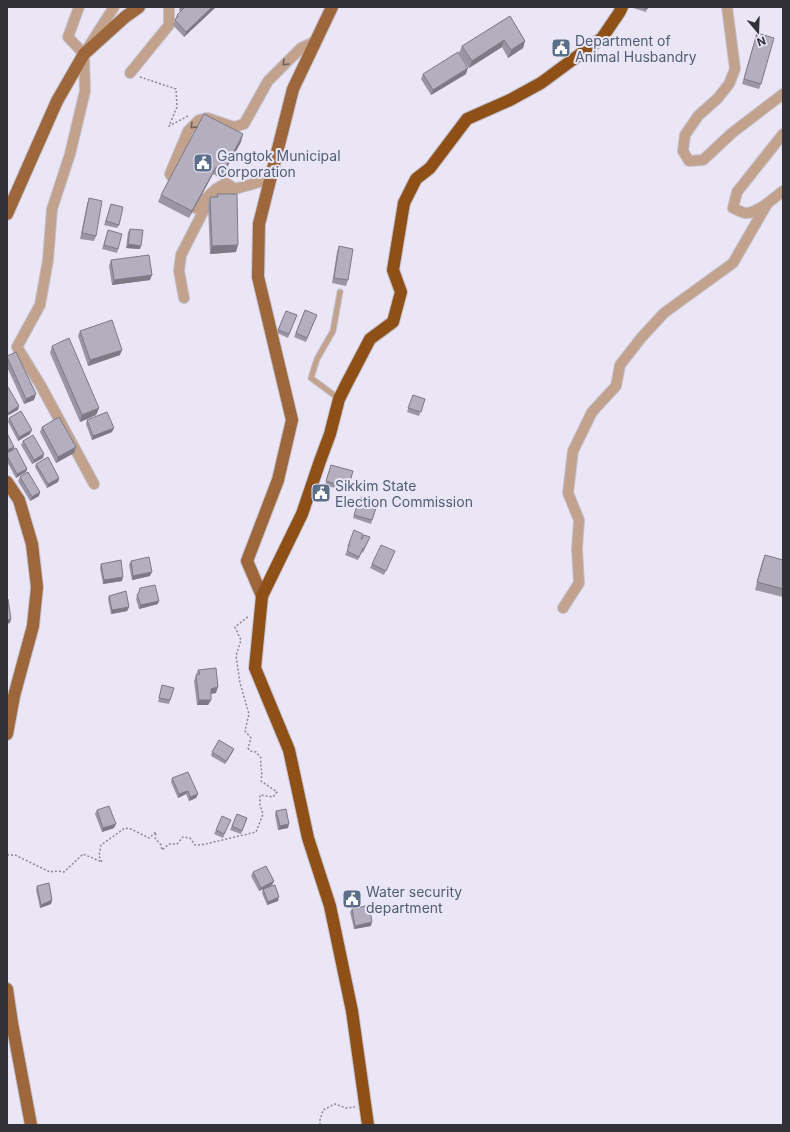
<svg xmlns="http://www.w3.org/2000/svg" width="790" height="1132" font-family="Inter,sans-serif">
	<style>
		.lines { fill: none; stroke-linecap: round; stroke-linejoin: round }
		.lane-casing { stroke: #c5c2d0; stroke-width: 7 }
		.street-casing { stroke: #c5c2d0; stroke-width: 12 }
		.primary-casing { stroke: #c5c2d0; stroke-width: 14 }
		.highway-casing { stroke: #c5c2d0; stroke-width: 14 }
		.path { stroke: #8b8893; stroke-width: 1.5; stroke-dasharray: 2 2; stroke-linecap: butt }
		.lane { stroke: #c2a28c; stroke-width: 5 }
		.street { stroke: #c2a28c; stroke-width: 10 }
		.primary { stroke: #9d663b; stroke-width: 12 }
		.highway { stroke: #8e5017; stroke-width: 12 }
		.wall { fill: #9a96a3 }
		.shaded-wall { fill: #7d7a85 }
		.building { fill: #b3afbe; stroke: #7d7a85 }
		.oneway { stroke: #6c5e5a }
		.labels { text-anchor: middle; dominant-baseline: central; stroke-width: 4; stroke-linejoin: round; paint-order: stroke }
		.service-label { font-size: 14px; fill: #4e5e75; stroke: #eae6f6; text-anchor: start }
	</style>
	<rect width="100%" height="100%" fill="#eae6f6"/>
	<g class="lines">
		<!-- lane casing -->
		<g class="lane-casing">
			<path id="lane" d="M338,398L311,378L317,359L333,331L340,292"/>
		</g>
		<!-- street casing -->
		<g class="street-casing">
			<g id="street">
				<path d="M79,7L68,37L84,54L114,7"/>
				<path d="M727,7L735,69L729,84L718,98L698,116L685,135L683,151L689,161L703,160L732,133L783,94"/>
				<path d="M84,54L85,91L70,154L52,209L48,260L40,305L17,347L41,386L94,484"/>
				<path d="M130,73L169,25V7"/>
				<path d="M783,134L737,192L733,208C737,210 741,212 745,213C757,214 774,198 783,191"/>
				<path d="M172,177L170,174L188,131L199,120L207,118L234,127L244,124L268,81L301,48L316,41"/>
				<path d="M195,208L216,189L226,183L235,189"/>
				<path d="M184,298L179,271L181,255L207,204L235,189L270,179"/>
				<path d="M563,608L579,583L577,549L579,520L568,493L573,451L592,412L616,386L620,365L641,338L664,313L733,263L767,204"/>
			</g>
		</g>
		<!-- primary casing -->
		<g class="primary-casing">
			<g id="primary">
				<path d="M7,214L57,101L84,54L125,17L139,7"/>
				<path d="M7,482L19,500L32,544L37,587L33,626L14,696L7,734"/>
				<path d="M262,596L247,561L278,480L292,420L258,277L259,224L293,89L332,7"/>
				<path d="M7,989L12,1023L31,1125"/>
			</g>
		</g>
		<!-- highway casing -->
		<g class="highway-casing">
			<path id="highway" d="M368,1125L352,1011L330,906L308,838L289,750L255,668L262,596L302,514L320,461L330,434L339,399L347,383L370,339L393,322L401,292L393,270L404,203L416,179L430,168L467,119L510,100L541,83L602,38L619,13L622,7"/>
		</g>
		<!-- path -->
		<g class="path">
			<path d="M140,77L176,89L177,107L169,126L188,116"/>
			<path d="M7,855H15L50,872L58,871L64,872L83,854L102,862L99,856L101,845L125,828L131,829L149,838L156,832L155,838L161,845L162,850L169,844H177L183,837L190,838L195,845H201L256,832L263,814L260,805V795L273,797L277,792L261,781C263,771 260,768 261,758L256,752L250,751L248,748L251,738L245,731L249,714L240,683L236,656L241,640L235,627L249,616"/>
			<path d="M320,1125V1120L323,1110L335,1104L346,1108L355,1107"/>
		</g>
		<!-- lane -->
		<use href="#lane" class="lane"/>
		<!-- street -->
		<use href="#street" class="street"/>
		<!-- primary -->
		<use href="#primary" class="primary"/>
		<!-- highway -->
		<use href="#highway" class="highway"/>
	</g>
	<!-- wall -->
	<g class="wall">
		<path d="M180,7H216L184,37L173,25L177,15L180,12L179,10Z"/>
		<path d="M633,7H648L646,12L633,8Z"/>
		<path d="M510,16L525,41L523,48L508,58L502,47L469,68L459,53L462,46Z"/>
		<path d="M757,33L761,84L759,89L742,84Z"/>
		<path d="M423,74H466L431,95L421,79Z"/>
		<path d="M241,142L221,178L213,174L189,218L158,202L161,195Z"/>
		<path d="M217,194L236,252L210,254L208,205L210,197H216Z"/>
		<path d="M89,198L96,236L94,241L80,239L87,204Z"/>
		<path d="M111,204L119,225L117,228L104,225Z"/>
		<path d="M130,229L140,249L126,248L128,232Z"/>
		<path d="M108,230L118,249L117,253L102,249Z"/>
		<path d="M339,246L348,280L346,286L332,283L337,252Z"/>
		<path d="M111,260L150,280L112,285L109,266Z"/>
		<path d="M305,310L317,315L306,342L294,337Z"/>
		<path d="M286,311L297,315L288,338L277,333Z"/>
		<path d="M80,331L120,355L88,366L78,336Z"/>
		<path d="M52,346L99,408L96,415L80,422L50,353Z"/>
		<path d="M7,356L34,400L24,404L7,367Z"/>
		<path d="M413,395L425,399L419,416L407,412Z"/>
		<path d="M9,418L30,434L18,441L8,422Z"/>
		<path d="M87,420L112,432L92,440L86,424Z"/>
		<path d="M42,427L74,453L56,463L40,432Z"/>
		<path d="M7,433L14,447L13,449L27,469L26,472L16,478L7,462Z"/>
		<path d="M23,441L43,458L32,464L21,445Z"/>
		<path d="M36,464L59,478L58,482L47,488L35,467Z"/>
		<path d="M331,465L353,471L347,492L325,485Z"/>
		<path d="M20,477L39,496L30,501L18,481Z"/>
		<path d="M360,497L378,502L371,524L353,518Z"/>
		<path d="M370,537L363,553L362,552L358,560L345,555L349,547L347,546L349,543L361,539H362Z"/>
		<path d="M393,555L384,575L370,568L372,564Z"/>
		<path d="M765,555L783,560V597L755,590L762,562Z"/>
		<path d="M131,561L150,576L132,580L129,565Z"/>
		<path d="M101,564L122,581L103,584L100,568Z"/>
		<path d="M140,588L158,604L139,609L136,599Z"/>
		<path d="M109,596L129,607L127,611L111,614L108,599Z"/>
		<path d="M198,670L216,693L211,694V700L208,705H197L194,681Z"/>
		<path d="M162,685L174,688L169,704L158,702Z"/>
		<path d="M234,749L232,753L225,764L211,756L212,752Z"/>
		<path d="M172,778L198,794L196,798L189,801L186,794L178,798L171,782Z"/>
		<path d="M97,810L114,828L102,832L95,814Z"/>
		<path d="M276,811L288,828L278,830L275,815Z"/>
		<path d="M237,814L247,818L241,834L230,830Z"/>
		<path d="M229,824L223,838L214,834L216,830Z"/>
		<path d="M253,872L274,881L272,885L265,889L278,901L267,905L262,893L263,889L259,891L251,876Z"/>
		<path d="M37,886L52,900L51,904L40,908L36,890Z"/>
		<path d="M352,909L371,926L354,929L350,912Z"/>
	</g>
	<!-- shaded-wall -->
	<g class="shaded-wall">
		<path d="M212,7H216L184,37L186,32Z"/>
		<path d="M504,40L502,47L469,68L472,61Z"/>
		<path d="M525,41L523,48L508,58L511,50Z"/>
		<path d="M468,68L466,74L431,95L433,90Z"/>
		<path d="M243,134L241,142L221,178L224,171Z"/>
		<path d="M216,167L213,174L189,218L192,211Z"/>
		<path d="M128,244L141,246L140,249L126,248Z"/>
		<path d="M238,245L236,252L210,254L212,246Z"/>
		<path d="M152,275L150,280L112,285L114,280Z"/>
		<path d="M122,350L120,355L88,366L90,360Z"/>
		<path d="M36,394L34,400L24,404L26,399Z"/>
		<path d="M19,406L18,410L7,416L8,413Z"/>
		<path d="M99,408L96,415L80,422L82,415Z"/>
		<path d="M114,428L112,432L92,440L93,436Z"/>
		<path d="M32,430L30,434L18,441L19,437Z"/>
		<path d="M14,447L13,450L7,453V450Z"/>
		<path d="M76,447L74,453L56,463L58,457Z"/>
		<path d="M44,454L43,458L32,464L34,460Z"/>
		<path d="M27,469L26,472L16,478L17,474Z"/>
		<path d="M59,478L58,482L47,488L48,484Z"/>
		<path d="M40,492L39,496L30,501L32,497Z"/>
		<path d="M152,572L150,576L132,580L133,576Z"/>
		<path d="M123,577L122,581L103,584L104,580Z"/>
		<path d="M159,601L158,604L139,609L141,605Z"/>
		<path d="M129,607L127,611L111,614L112,610Z"/>
		<path d="M11,619L10,623L7,624V620Z"/>
		<path d="M218,687L216,693L209,694L211,689Z"/>
		<path d="M199,700H211L208,705H197Z"/>
		<path d="M234,749L232,753L225,764L226,761Z"/>
		<path d="M188,791L186,794L178,798L179,794Z"/>
		<path d="M198,794L196,798L189,801L190,797Z"/>
		<path d="M116,824L114,828L102,832L103,828Z"/>
		<path d="M289,824L288,828L278,830L280,826Z"/>
		<path d="M274,881L272,885L259,891L261,888Z"/>
		<path d="M279,897L278,901L267,905L268,902Z"/>
		<path d="M52,900L51,904L40,908L41,905Z"/>
		<path d="M372,922L371,926L354,929L355,926Z"/>
	</g>
	<!-- building -->
	<g class="building">
		<path d="M183,7H212L186,32L175,20L178,16L177,15L184,8Z"/>
		<path d="M642,7H648L647,9Z"/>
		<path d="M510,16L525,41L511,50L504,40L472,61L462,46Z"/>
		<path d="M757,33L774,38L761,84L744,79Z"/>
		<path d="M458,52L468,68L433,90L423,74Z"/>
		<path d="M204,114L243,134L224,171L216,167L192,211L161,195Z"/>
		<path d="M217,194H237L238,245L212,246L210,197H218Z"/>
		<path d="M89,198L102,201L96,236L82,233Z"/>
		<path d="M111,204L123,207L119,225L106,221Z"/>
		<path d="M130,229L143,230L141,246L128,244Z"/>
		<path d="M108,230L122,234L118,249L104,245Z"/>
		<path d="M339,246L353,249L348,280L334,278Z"/>
		<path d="M149,255L152,275L114,280L111,260Z"/>
		<path d="M305,310L317,315L307,338L296,333Z"/>
		<path d="M286,311L297,315L289,334L278,330Z"/>
		<path d="M112,320L122,350L90,360L80,331Z"/>
		<path d="M69,338L99,408L82,415L52,346Z"/>
		<path d="M16,352L36,394L26,399L7,357V356Z"/>
		<path d="M8,387L19,406L8,413L7,412V388Z"/>
		<path d="M413,395L425,399L421,412L408,408Z"/>
		<path d="M21,411L32,430L19,437L9,418Z"/>
		<path d="M107,412L114,428L93,436L87,420Z"/>
		<path d="M59,417L76,447L58,457L42,427Z"/>
		<path d="M7,433L14,447L7,450Z"/>
		<path d="M33,435L44,454L34,460L23,441Z"/>
		<path d="M16,448L27,469L17,474L7,456V453Z"/>
		<path d="M48,457L59,478L48,484L36,464Z"/>
		<path d="M331,465L353,471L348,488L326,481Z"/>
		<path d="M28,472L40,492L32,497L20,477Z"/>
		<path d="M360,497L378,502L372,520L354,515Z"/>
		<path d="M354,530L363,534L361,539H362L364,535L370,537L364,549L363,548L359,557L347,551L350,543H349Z"/>
		<path d="M381,545L395,551L386,571L372,564Z"/>
		<path d="M765,555L783,560V589L757,582Z"/>
		<path d="M149,557L152,572L133,576L131,561Z"/>
		<path d="M121,560L123,577L104,580L101,564Z"/>
		<path d="M155,585L159,601L141,605L137,595L139,592L140,588Z"/>
		<path d="M126,591L129,607L112,610L109,596Z"/>
		<path d="M7,599H8L11,619L7,620Z"/>
		<path d="M216,668L218,687L211,689V700H199L196,675L200,674L198,670Z"/>
		<path d="M162,685L174,688L170,700L159,698Z"/>
		<path d="M219,740L234,749L226,761L212,752Z"/>
		<path d="M188,772L198,794L190,797L188,791L179,794L172,778Z"/>
		<path d="M109,806L116,824L103,828L97,810Z"/>
		<path d="M286,809L289,824L280,826L276,811Z"/>
		<path d="M237,814L247,818L242,831L232,826Z"/>
		<path d="M222,816L231,820L224,834L216,830Z"/>
		<path d="M266,866L274,881L261,888L253,872Z"/>
		<path d="M49,883L52,900L41,905L37,886Z"/>
		<path d="M275,885L279,897L268,902L263,889Z"/>
		<path d="M369,905L372,922L355,926L352,909Z"/>
	</g>
	<!-- one-way arrows -->
	<defs><path id="oneway-chevron" d="M-2-3.5L2.5 0L-2 3.5" fill="none" stroke-width="1.6" stroke-linecap="round" stroke-linejoin="round"/></defs>
	<g class="oneway">
		<use href="#oneway-chevron" transform="translate(285 63) rotate(134)"/>
		<use href="#oneway-chevron" transform="translate(193 126) rotate(135)"/>
	</g>
	<!-- icons -->
	<defs>
		<g id="civic-square" transform="scale(1)"><rect x="-9" y="-9" width="18" height="18" rx="4" fill="#5c6f8a" stroke="#eae6f6"/><path d="M-.6-6.5H3V-4.5H.6V-3L4-1V1h2V6H-6V1h2V-1L-.6-3ZM-1.2 2.5V6h2.4V2.5Z" fill="#fff"/></g>
	</defs>
	<g fill-rule="evenodd">
		<use href="#civic-square" x="561" y="48"/>
		<use href="#civic-square" x="203" y="163"/>
		<use href="#civic-square" x="321" y="493"/>
		<use href="#civic-square" x="352" y="899"/>
	</g>
	<g class="labels">
		<!-- service labels -->
		<g class="service-label">
			<text x="575" y="40">Department of<tspan x="575" dy="16">Animal Husbandry</tspan></text>
			<text x="217" y="155">Gangtok Municipal<tspan x="217" dy="16">Corporation</tspan></text>
			<text x="335" y="485">Sikkim State<tspan x="335" dy="16">Election Commission</tspan></text>
			<text x="366" y="891">Water security<tspan x="366" dy="16">department</tspan></text>
		</g>
	</g>
	<!-- border -->
	<rect width="790" height="1132" fill="none" stroke="#333138" stroke-width="16"/>
	<!-- north arrow -->
	<g transform="translate(758 32) rotate(161)" stroke="#eae6f6" stroke-width="3" paint-order="stroke">
	<path d="M0-3L7 15L0 10L-7 15Z" fill="#333138"/>
	<text y="-6" font-size="11" font-weight="bold" text-anchor="middle" fill="#333138">N</text>
	</g>
</svg>
